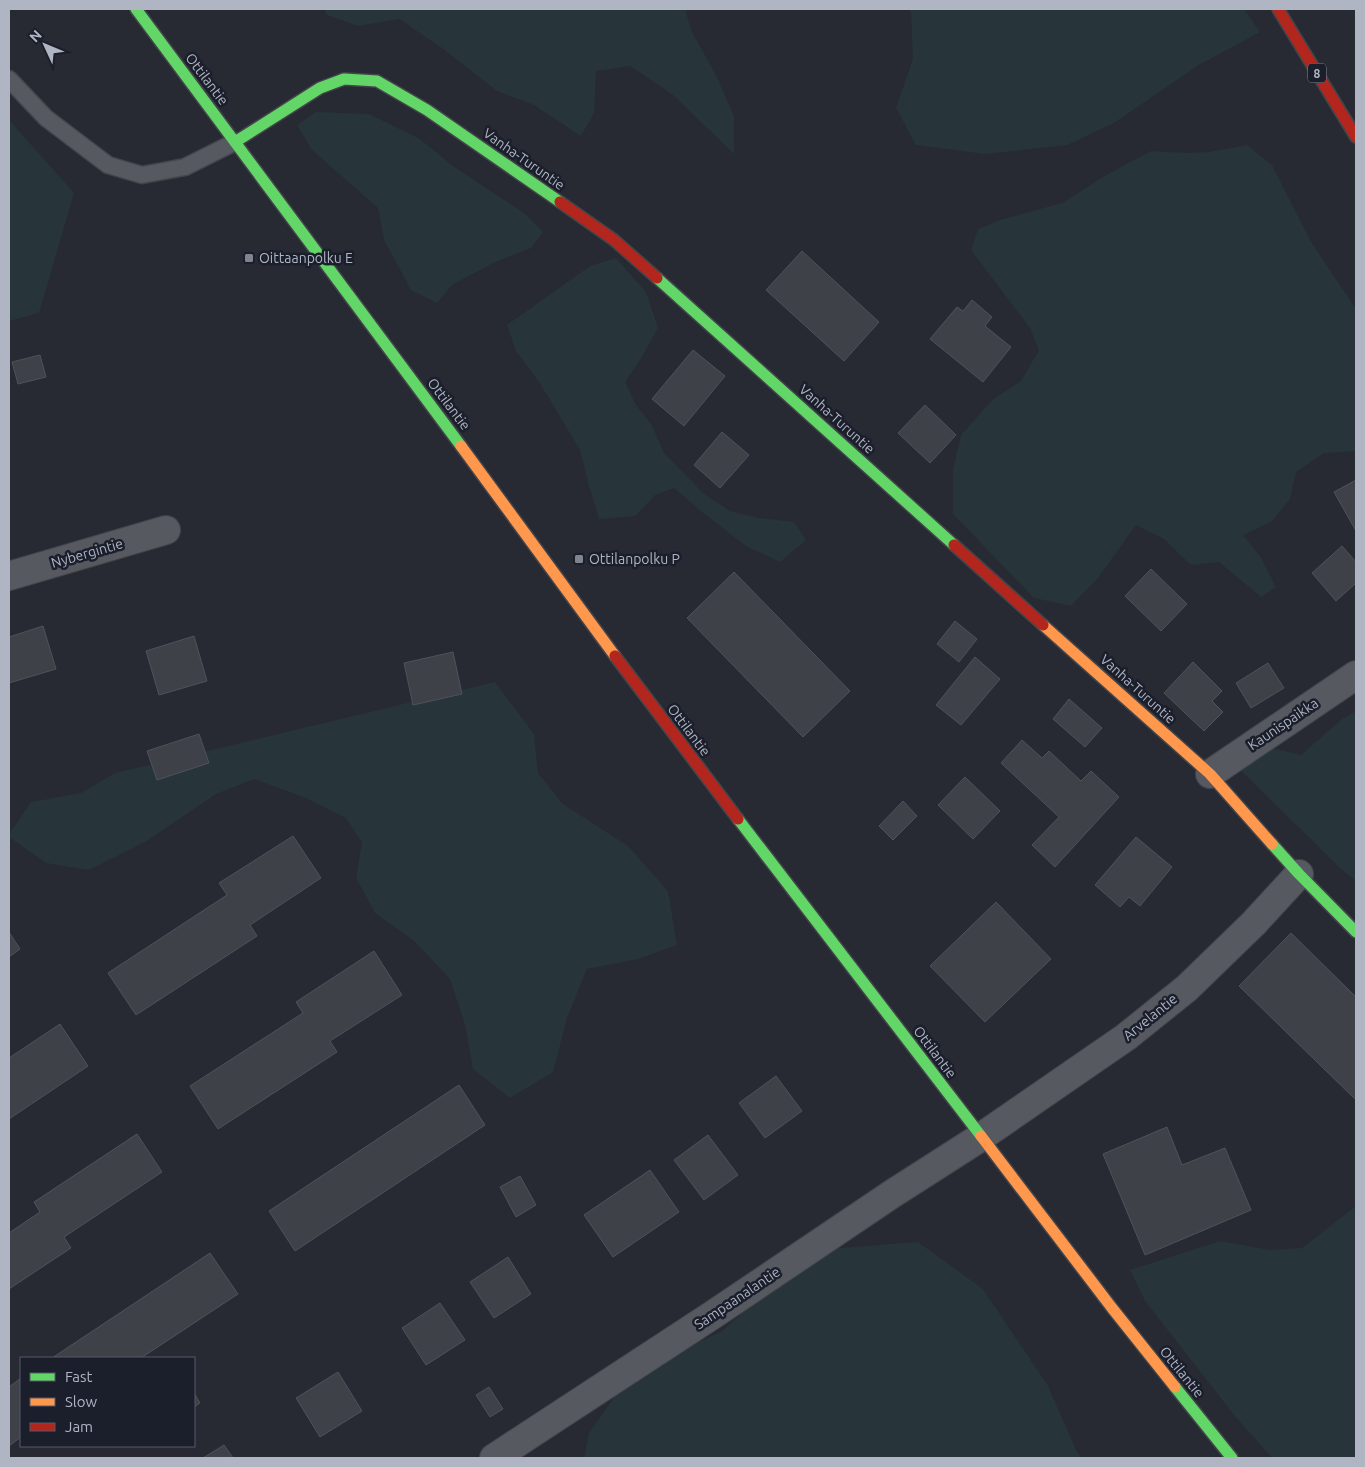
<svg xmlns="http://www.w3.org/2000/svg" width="1365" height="1467" font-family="Ubuntu,sans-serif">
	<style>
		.green { fill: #27343a }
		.building { fill: #3e4148; stroke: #4f525a }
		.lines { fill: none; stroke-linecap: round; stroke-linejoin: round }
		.lane-casing { stroke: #43454b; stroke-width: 19 }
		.street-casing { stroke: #43454b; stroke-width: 30 }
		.fast-casing { stroke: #43454b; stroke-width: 14 }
		.slow-casing { stroke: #43454b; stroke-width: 14 }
		.jam-casing { stroke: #43454b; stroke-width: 14 }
		.lane { stroke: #575960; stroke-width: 16 }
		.street { stroke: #575960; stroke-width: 28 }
		.fast { stroke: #63d668; stroke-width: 11 }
		.slow { stroke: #ff974d; stroke-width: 11 }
		.jam { stroke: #b3261e; stroke-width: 11 }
		.poi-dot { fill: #808491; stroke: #1b1f2c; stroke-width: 2 }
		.labels { text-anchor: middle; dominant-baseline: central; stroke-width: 5; stroke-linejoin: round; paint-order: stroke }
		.shield { fill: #1b1f2c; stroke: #838896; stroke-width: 1 }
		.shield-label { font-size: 12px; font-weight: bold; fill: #b0b5c4 }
		.street-label { font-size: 14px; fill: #b0b5c4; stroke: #1b1f2c }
		.poi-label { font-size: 14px; fill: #b0b5c4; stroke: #1b1f2c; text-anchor: start }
	</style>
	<rect width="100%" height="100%" fill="#272a32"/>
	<!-- green -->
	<g class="green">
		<path d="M324,9H685L691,30L716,75L734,116V154L673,95L630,66L596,71L594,113L581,136L534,105L497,91L442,48L399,19L358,26L327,15Z"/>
		<path d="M909,9H1244L1260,32L1197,66L1114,123L1067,145L985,154L916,145L896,108L913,59L911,12Z"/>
		<path d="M316,112L369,114L420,139L453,166L524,213L543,232L531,248L493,263L452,285L437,303L411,290L384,240L378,208L312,150L297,125Z"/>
		<path d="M9,120L74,193L39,313L9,321Z"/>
		<path d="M1247,145L1272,165L1311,242L1356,309V453L1353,451L1324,453L1296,472L1290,499L1271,522L1243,535L1260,556L1276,587L1261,597L1219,562L1191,565L1164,539L1136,525L1098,578L1071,606L1034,598L953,514V469L961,435L992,400L1021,381L1039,350L1030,328L971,250L978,229L1000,220L1062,203L1108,174L1151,151L1186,153L1208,152Z"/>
		<path d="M616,258L646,292L658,328L640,360L625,382L636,405L651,424L664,453L704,494L730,511L759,518L794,522L806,540L780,562L746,546L702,512L674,488L655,495L635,516L599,519L589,486L580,450L539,382L516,351L507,325L590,266Z"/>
		<path d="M495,682L534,734L538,773L563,804L628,846L668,891L677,945L638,959L587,969L567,1018L553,1072L510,1098L473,1069L465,1025L450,979L414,941L375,913L356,878L362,842L346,818L306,798L254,779L216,794L145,842L89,870L46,863L9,837V834L31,802L81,793L115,773Z"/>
		<path d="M1356,711V881L1340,868L1227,757L1271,748L1301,755L1342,719Z"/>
		<path d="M1356,1206V1458H1272L1234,1415L1145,1301L1130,1270L1220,1241L1270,1250L1302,1248Z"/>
		<path d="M918,1242L983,1289L1048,1386L1077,1452L1082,1458H584L589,1433L619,1390L667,1357L722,1331L774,1285L827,1249Z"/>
	</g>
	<!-- building -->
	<g class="building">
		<path d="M802,251L879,322L844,361L766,290Z"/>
		<path d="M972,300L992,317L985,326L1011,347L983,382L930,339L957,307L963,311Z"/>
		<path d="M693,350L725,376L684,426L652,399Z"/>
		<path d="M40,355L46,377L18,384L12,362Z"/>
		<path d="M925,405L956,435L930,463L898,433Z"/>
		<path d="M722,432L749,455L720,488L694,465Z"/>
		<path d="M1356,480V531L1334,492Z"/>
		<path d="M1342,546L1356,562V583L1336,601L1312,573Z"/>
		<path d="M1151,569L1187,604L1161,631L1125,596Z"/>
		<path d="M734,572L850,691L803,737L687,618Z"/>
		<path d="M955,621L977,639L959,662L937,644Z"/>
		<path d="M43,626L56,669L9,683V637Z"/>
		<path d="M194,636L207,681L159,695L146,651Z"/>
		<path d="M453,652L462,694L413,705L404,663Z"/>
		<path d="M975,657L1000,679L961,725L936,705Z"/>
		<path d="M1193,662L1222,691L1212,701L1223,712L1204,731L1164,693Z"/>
		<path d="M1268,663L1284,688L1251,708L1236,683Z"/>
		<path d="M1069,699L1102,728L1085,747L1053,719Z"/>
		<path d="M199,734L209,763L157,780L147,751Z"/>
		<path d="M1022,740L1042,758L1049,751L1081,781L1091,771L1119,797L1055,867L1032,845L1059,817L1001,763Z"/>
		<path d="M965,777L1000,811L973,839L938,805Z"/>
		<path d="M903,801L917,816L893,840L879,826Z"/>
		<path d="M293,836L321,878L250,925L257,936L136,1015L108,973L227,895L219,883Z"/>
		<path d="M1136,837L1172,867L1140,906L1129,897L1120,907L1095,885Z"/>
		<path d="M996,902L1051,959L985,1022L930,966Z"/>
		<path d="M9,932L20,949L9,957Z"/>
		<path d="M1291,933L1356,997V1100L1239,986Z"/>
		<path d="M374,951L402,995L330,1041L337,1052L218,1129L190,1086L303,1013L296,1002Z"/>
		<path d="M60,1024L88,1066L9,1119V1058Z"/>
		<path d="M776,1076L802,1111L765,1138L739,1103Z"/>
		<path d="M459,1085L485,1125L295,1251L269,1211Z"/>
		<path d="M1167,1127L1182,1165L1225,1148L1251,1210L1145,1255L1103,1154Z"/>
		<path d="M137,1134L162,1172L64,1237L71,1248L9,1289V1233L40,1212L34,1202Z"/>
		<path d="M708,1135L738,1175L704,1200L674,1160Z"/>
		<path d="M650,1170L679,1212L613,1257L584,1215Z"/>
		<path d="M520,1176L536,1205L516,1217L500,1187Z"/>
		<path d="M210,1253L238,1294L141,1358H52Z"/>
		<path d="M508,1257L531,1294L494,1318L470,1282Z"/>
		<path d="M440,1303L465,1340L426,1365L402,1328Z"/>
		<path d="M338,1372L362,1411L320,1437L296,1398Z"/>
		<path d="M21,1378V1437L9,1446V1387Z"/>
		<path d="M489,1387L503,1409L490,1417L476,1395Z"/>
		<path d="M194,1393L200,1403L194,1407Z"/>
		<path d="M224,1445L233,1458H203Z"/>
	</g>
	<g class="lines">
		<!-- lane casing -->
		<g class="lane-casing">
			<path id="lane" d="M9,79L46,118L108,165L142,175L185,167L235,142"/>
		</g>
		<!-- street casing -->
		<g class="street-casing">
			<g id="street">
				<path d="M9,576L166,530"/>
				<path d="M1210,774L1356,675"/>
				<path d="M494,1458L714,1314L892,1194L981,1137L1126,1037L1187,988L1254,923L1299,874"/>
			</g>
		</g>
		<!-- fast casing -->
		<g class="fast-casing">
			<g id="fast">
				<path d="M136,9L461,446"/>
				<path d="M235,142L320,88L344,79L377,81L427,110L560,202"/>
				<path d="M657,278L954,545"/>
				<path d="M738,819L981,1136"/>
				<path d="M1272,844L1299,874L1356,932"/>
				<path d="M1175,1387L1232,1458"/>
			</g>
		</g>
		<!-- slow casing -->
		<g class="slow-casing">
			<g id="slow">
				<path d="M461,446L615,656"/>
				<path d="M1043,625L1210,774L1272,844"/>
				<path d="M981,1136L1112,1308L1175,1387"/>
			</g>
		</g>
		<!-- jam casing -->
		<g class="jam-casing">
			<g id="jam">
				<path d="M1278,9L1356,137"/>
				<path d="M560,202L614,240L657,278"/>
				<path d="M954,545L1043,625"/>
				<path d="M615,656L738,819"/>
			</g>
		</g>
		<!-- lane -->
		<use href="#lane" class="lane"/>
		<!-- street -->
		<use href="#street" class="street"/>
		<!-- fast -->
		<use href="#fast" class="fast"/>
		<!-- slow -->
		<use href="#slow" class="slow"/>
		<!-- jam -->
		<use href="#jam" class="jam"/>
	</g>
	<!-- markers -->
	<g class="poi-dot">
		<rect x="244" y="253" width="10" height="10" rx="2.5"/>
		<rect x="574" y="554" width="10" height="10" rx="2.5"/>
	</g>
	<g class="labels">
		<!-- shield labels -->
		<rect class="shield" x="1308" y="63.5" width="18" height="19" rx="4"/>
		<g class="shield-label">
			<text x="1317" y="73">8</text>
		</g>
		<!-- street labels -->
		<g class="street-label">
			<text transform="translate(207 79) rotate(53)">Ottilantie</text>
			<text transform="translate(524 159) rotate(35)">Vanha-Turuntie</text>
			<text transform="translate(449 404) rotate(53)">Ottilantie</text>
			<text transform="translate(837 419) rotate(42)">Vanha-Turuntie</text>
			<text transform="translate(87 553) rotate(-16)">Nybergintie</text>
			<text transform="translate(1138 689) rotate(42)">Vanha-Turuntie</text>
			<text transform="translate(1283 724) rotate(-34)">Kaunispaikka</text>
			<text transform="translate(689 730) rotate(53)">Ottilantie</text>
			<text transform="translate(1150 1017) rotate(-39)">Arvelantie</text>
			<text transform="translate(935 1052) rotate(53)">Ottilantie</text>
			<text transform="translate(737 1298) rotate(-34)">Sampaanalantie</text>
			<text transform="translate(1182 1372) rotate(51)">Ottilantie</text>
		</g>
		<!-- poi labels -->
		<g class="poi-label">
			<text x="259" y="258">Oittaanpolku E</text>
			<text x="589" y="559">Ottilanpolku P</text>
		</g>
	</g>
	<!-- border -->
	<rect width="1365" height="1467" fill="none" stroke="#b0b5c4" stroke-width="20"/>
	<!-- legend -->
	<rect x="20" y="1357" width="175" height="90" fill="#1b1f2c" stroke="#575b69"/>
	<rect x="30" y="1373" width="25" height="8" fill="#63d668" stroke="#575b69"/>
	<text x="65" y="1382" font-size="15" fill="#b0b5c4">Fast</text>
	<rect x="30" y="1398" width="25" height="8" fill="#ff974d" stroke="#575b69"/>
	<text x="65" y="1407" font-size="15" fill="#b0b5c4">Slow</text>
	<rect x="30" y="1423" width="25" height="8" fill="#b3261e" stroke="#575b69"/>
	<text x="65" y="1432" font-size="15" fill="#b0b5c4">Jam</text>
	<!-- north arrow -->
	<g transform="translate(45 45) rotate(314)" stroke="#1b1f2c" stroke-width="4" paint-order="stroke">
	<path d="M0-4L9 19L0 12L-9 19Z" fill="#b0b5c4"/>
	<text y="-8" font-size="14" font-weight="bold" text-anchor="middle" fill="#b0b5c4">N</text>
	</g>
</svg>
